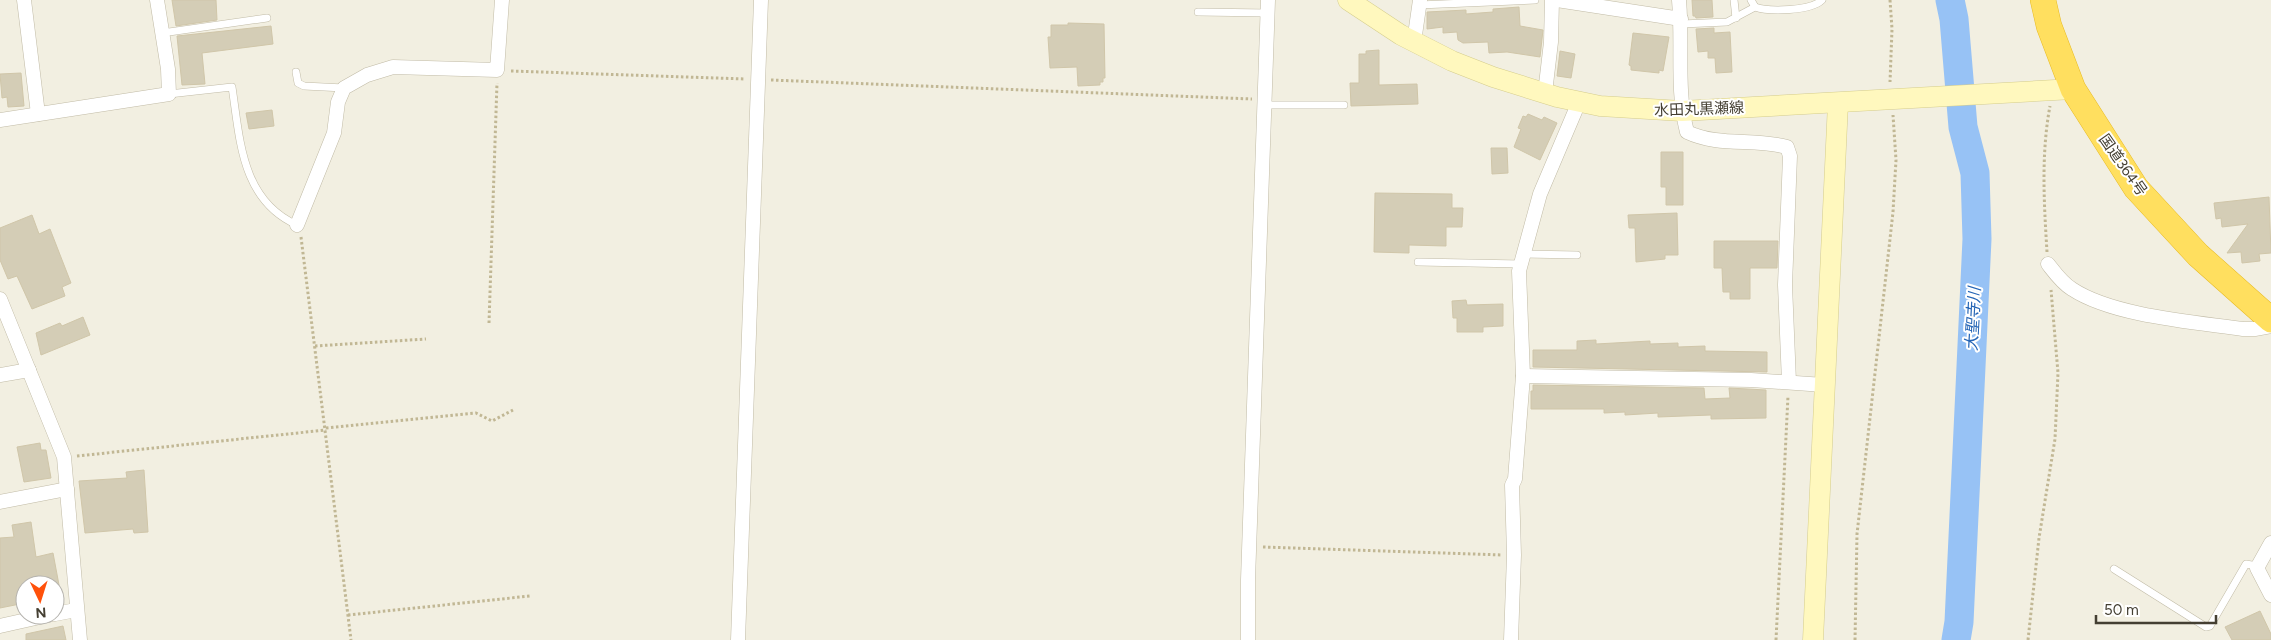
<svg xmlns="http://www.w3.org/2000/svg" width="2271" height="640" font-family="Figtree,'Noto Sans JP',sans-serif">
	<style>
		.lines { fill: none; stroke-linecap: round; stroke-linejoin: round }
		.river { stroke: #97c2f5; stroke-width: 29 }
		.building { fill: #d4cdb6; stroke: #d0c6a9 }
		.lane-casing { stroke: #c1bba6; stroke-width: 8 }
		.street-casing { stroke: #c1bba6; stroke-width: 15 }
		.secondary-casing { stroke: #d5cd8d; stroke-width: 21 }
		.highway-casing { stroke: #e8bb25; stroke-width: 26 }
		.path { stroke: #c1b794; stroke-width: 3; stroke-dasharray: 2.5 2.5; stroke-linecap: butt }
		.lane { stroke: #fff; stroke-width: 7 }
		.street { stroke: #fff; stroke-width: 14 }
		.secondary { stroke: #fff8be; stroke-width: 20 }
		.highway { stroke: #ffdf5f; stroke-width: 25 }
		.labels { text-anchor: middle; dominant-baseline: central; stroke-width: 4; stroke-linejoin: round; paint-order: stroke }
		.street-label { font-size: 15px; fill: #443f32; stroke: #fff }
		.water-label { font-size: 16px; font-style: italic; fill: #2565b6; stroke: #fff }
	</style>
	<rect width="100%" height="100%" fill="#f2efe1"/>
	<g class="lines">
		<!-- river -->
		<path class="river" d="M1950,0L1954,19L1963,127L1975,173L1977,239L1959,622L1956,640"/>
	</g>
	<!-- building -->
	<g class="building">
		<path d="M172,0H216L217,20L176,26Z"/>
		<path d="M1692,0H1712L1713,17L1696,18L1695,16H1693Z"/>
		<path d="M1519,7L1520,26L1543,30L1540,57L1507,52L1489,53L1488,42L1463,43L1458,40L1457,32L1443,33V27L1427,29V12L1466,10V14L1493,12V9Z"/>
		<path d="M1068,23L1104,24L1105,78H1103V82H1100V85L1078,86L1077,67L1050,68L1048,37H1051V25H1068Z"/>
		<path d="M271,26L273,44L202,53L205,84L182,85L177,36Z"/>
		<path d="M1714,28V33L1730,32L1732,72L1716,73L1715,58H1708V51L1698,52L1696,29Z"/>
		<path d="M1633,33L1669,37L1663,71L1659,70V73L1631,70V66L1629,65Z"/>
		<path d="M1379,50V85L1417,84L1418,104L1351,106L1350,83H1359V54H1366V51Z"/>
		<path d="M1560,51L1575,54L1571,78L1557,76Z"/>
		<path d="M21,73L24,106L8,107L7,97L2,98L0,74Z"/>
		<path d="M272,110L274,126L249,129L246,113Z"/>
		<path d="M1528,114L1542,120L1544,117L1557,123L1540,160L1514,147L1521,129L1518,128L1523,116L1526,117Z"/>
		<path d="M1491,148H1507L1508,173L1492,174Z"/>
		<path d="M1661,152H1683V205H1666V187H1661Z"/>
		<path d="M1375,193L1452,194V208H1463L1462,227H1446V246L1409,245V253L1374,252Z"/>
		<path d="M2269,197L2271,253L2259,254L2260,261L2242,263L2241,252L2227,253L2248,224L2222,227L2221,218L2216,219L2214,203Z"/>
		<path d="M1677,213L1678,255H1665V259L1636,262L1635,228H1629L1628,215Z"/>
		<path d="M32,215L39,234L50,229L71,283L62,287L65,296L32,309L17,276L8,279L0,260V228Z"/>
		<path d="M1714,241H1778L1777,268H1750V299H1730V292H1723L1722,268H1714Z"/>
		<path d="M1466,300L1467,305L1503,304V326L1483,327V332H1457V318H1453L1452,301Z"/>
		<path d="M83,317L90,335L41,355L36,333L60,323L62,326Z"/>
		<path d="M1596,340V344L1650,341V344L1678,343V347L1705,346V351L1767,352V372L1533,367V350H1577V341Z"/>
		<path d="M1533,385L1704,388L1705,399L1730,398L1729,388L1766,390V418L1711,419V415L1658,417V413L1625,415V412L1604,413V409H1531V391H1533Z"/>
		<path d="M40,443L41,450H46L51,478L24,482L17,447Z"/>
		<path d="M144,470L148,532L134,533L133,529L85,533L79,481L127,478L126,472Z"/>
		<path d="M31,522L36,557L53,553L59,585H25V603L0,608V538L14,537L12,525Z"/>
		<path d="M2260,611L2271,634V640H2232L2225,627Z"/>
		<path d="M63,626L66,640H26V634Z"/>
	</g>
	<g class="lines">
		<!-- lane casing -->
		<g class="lane-casing">
			<g id="lane">
				<path d="M1734,0L1736,18"/>
				<path d="M1751,0L1755,7C1769,12 1811,11 1822,0"/>
				<path d="M1419,5L1535,0"/>
				<path d="M1198,12L1268,13"/>
				<path d="M1682,24L1727,22L1755,7"/>
				<path d="M162,33L267,18"/>
				<path d="M296,72L298,83L304,86L344,88"/>
				<path d="M169,94L232,87C240,139 241,200 297,225"/>
				<path d="M1265,105H1344"/>
				<path d="M1523,254L1577,255"/>
				<path d="M1418,262L1521,264"/>
				<path d="M2114,569L2206,627L2210,626L2246,564L2257,566"/>
			</g>
		</g>
		<!-- street casing -->
		<g class="street-casing">
			<g id="street">
				<path d="M24,0L38,114"/>
				<path d="M1557,0L1681,19"/>
				<path d="M1679,0C1683,44 1676,90 1687,132C1719,147 1753,138 1787,147L1790,156L1785,285L1789,382"/>
				<path d="M1414,42L1420,0"/>
				<path d="M1545,93L1551,42L1552,0"/>
				<path d="M0,120L169,94L168,69L157,0"/>
				<path d="M297,225L334,133L338,102L344,88L367,75L393,67L497,70L502,0"/>
				<path d="M2048,264C2055,273 2062,283 2072,289C2113,316 2194,322 2243,329H2256L2271,326"/>
				<path d="M0,299L64,457L80,640"/>
				<path d="M0,375L29,370"/>
				<path d="M1523,376L1751,380L1824,385"/>
				<path d="M0,502L67,489"/>
				<path d="M2271,543L2257,568L2271,595"/>
				<path d="M55,614L76,610"/>
				<path d="M0,626L49,615"/>
				<path d="M738,640L761,0"/>
				<path d="M1248,640V580L1268,0"/>
				<path d="M1511,640L1514,555L1512,485L1515,479L1523,376L1519,271L1540,194L1579,102"/>
			</g>
		</g>
		<!-- secondary casing -->
		<g class="secondary-casing">
			<g id="secondary">
				<path d="M1348,0L1401,35L1452,61L1493,77L1557,97L1600,106L1682,111L2073,89"/>
				<path d="M1813,640L1838,103"/>
			</g>
		</g>
		<!-- highway casing -->
		<g class="highway-casing">
			<path id="highway" d="M2043,0L2049,26L2073,89L2136,188L2198,255L2271,320"/>
		</g>
		<!-- path -->
		<g class="path">
			<path d="M1890,0L1892,29L1890,82"/>
			<path d="M511,71L745,79"/>
			<path d="M771,80L1252,99"/>
			<path d="M301,237L351,640"/>
			<path d="M2047,252C2044,203 2041,154 2050,106"/>
			<path d="M489,323L497,83"/>
			<path d="M315,346L426,339"/>
			<path d="M326,428L476,413L492,421L513,410"/>
			<path d="M77,456L326,430"/>
			<path d="M1263,547L1502,555"/>
			<path d="M348,615L530,596"/>
			<path d="M1776,640L1788,396"/>
			<path d="M1855,640L1857,534L1893,212L1896,160L1893,115"/>
			<path d="M2028,640L2039,538L2055,439L2058,373L2051,290"/>
		</g>
		<!-- lane -->
		<use href="#lane" class="lane"/>
		<!-- street -->
		<use href="#street" class="street"/>
		<!-- secondary -->
		<use href="#secondary" class="secondary"/>
		<!-- highway -->
		<use href="#highway" class="highway"/>
	</g>
	<g class="labels">
		<!-- street labels -->
		<g class="street-label">
			<text transform="translate(1699 109) rotate(-2)">水田丸黒瀬線</text>
			<text transform="translate(2123 165) rotate(55)">国道364号</text>
		</g>
		<!-- water labels -->
		<g class="water-label">
			<text transform="translate(1973 319) rotate(-87)">大聖寺川</text>
		</g>
	</g>
	<!-- north arrow -->
	<g transform="translate(40 600) rotate(176)"><circle r="24" fill="#ffffff" stroke="#b4b2ad"/>
	<path d="M0-4L9 19L0 12L-9 19Z" fill="#ff510b"/>
	<text y="-8" font-size="14" font-weight="bold" text-anchor="middle" fill="#443f32">N</text>
	</g>
	<!-- scale -->
	<path d="M2096 615v8h120v-8" fill="none" stroke="#443f32" stroke-width="2.5"/>
	<text x="2104" y="615" font-size="15" fill="#443f32" stroke="#ffffff" stroke-width="4" paint-order="stroke">50 m</text>
</svg>
